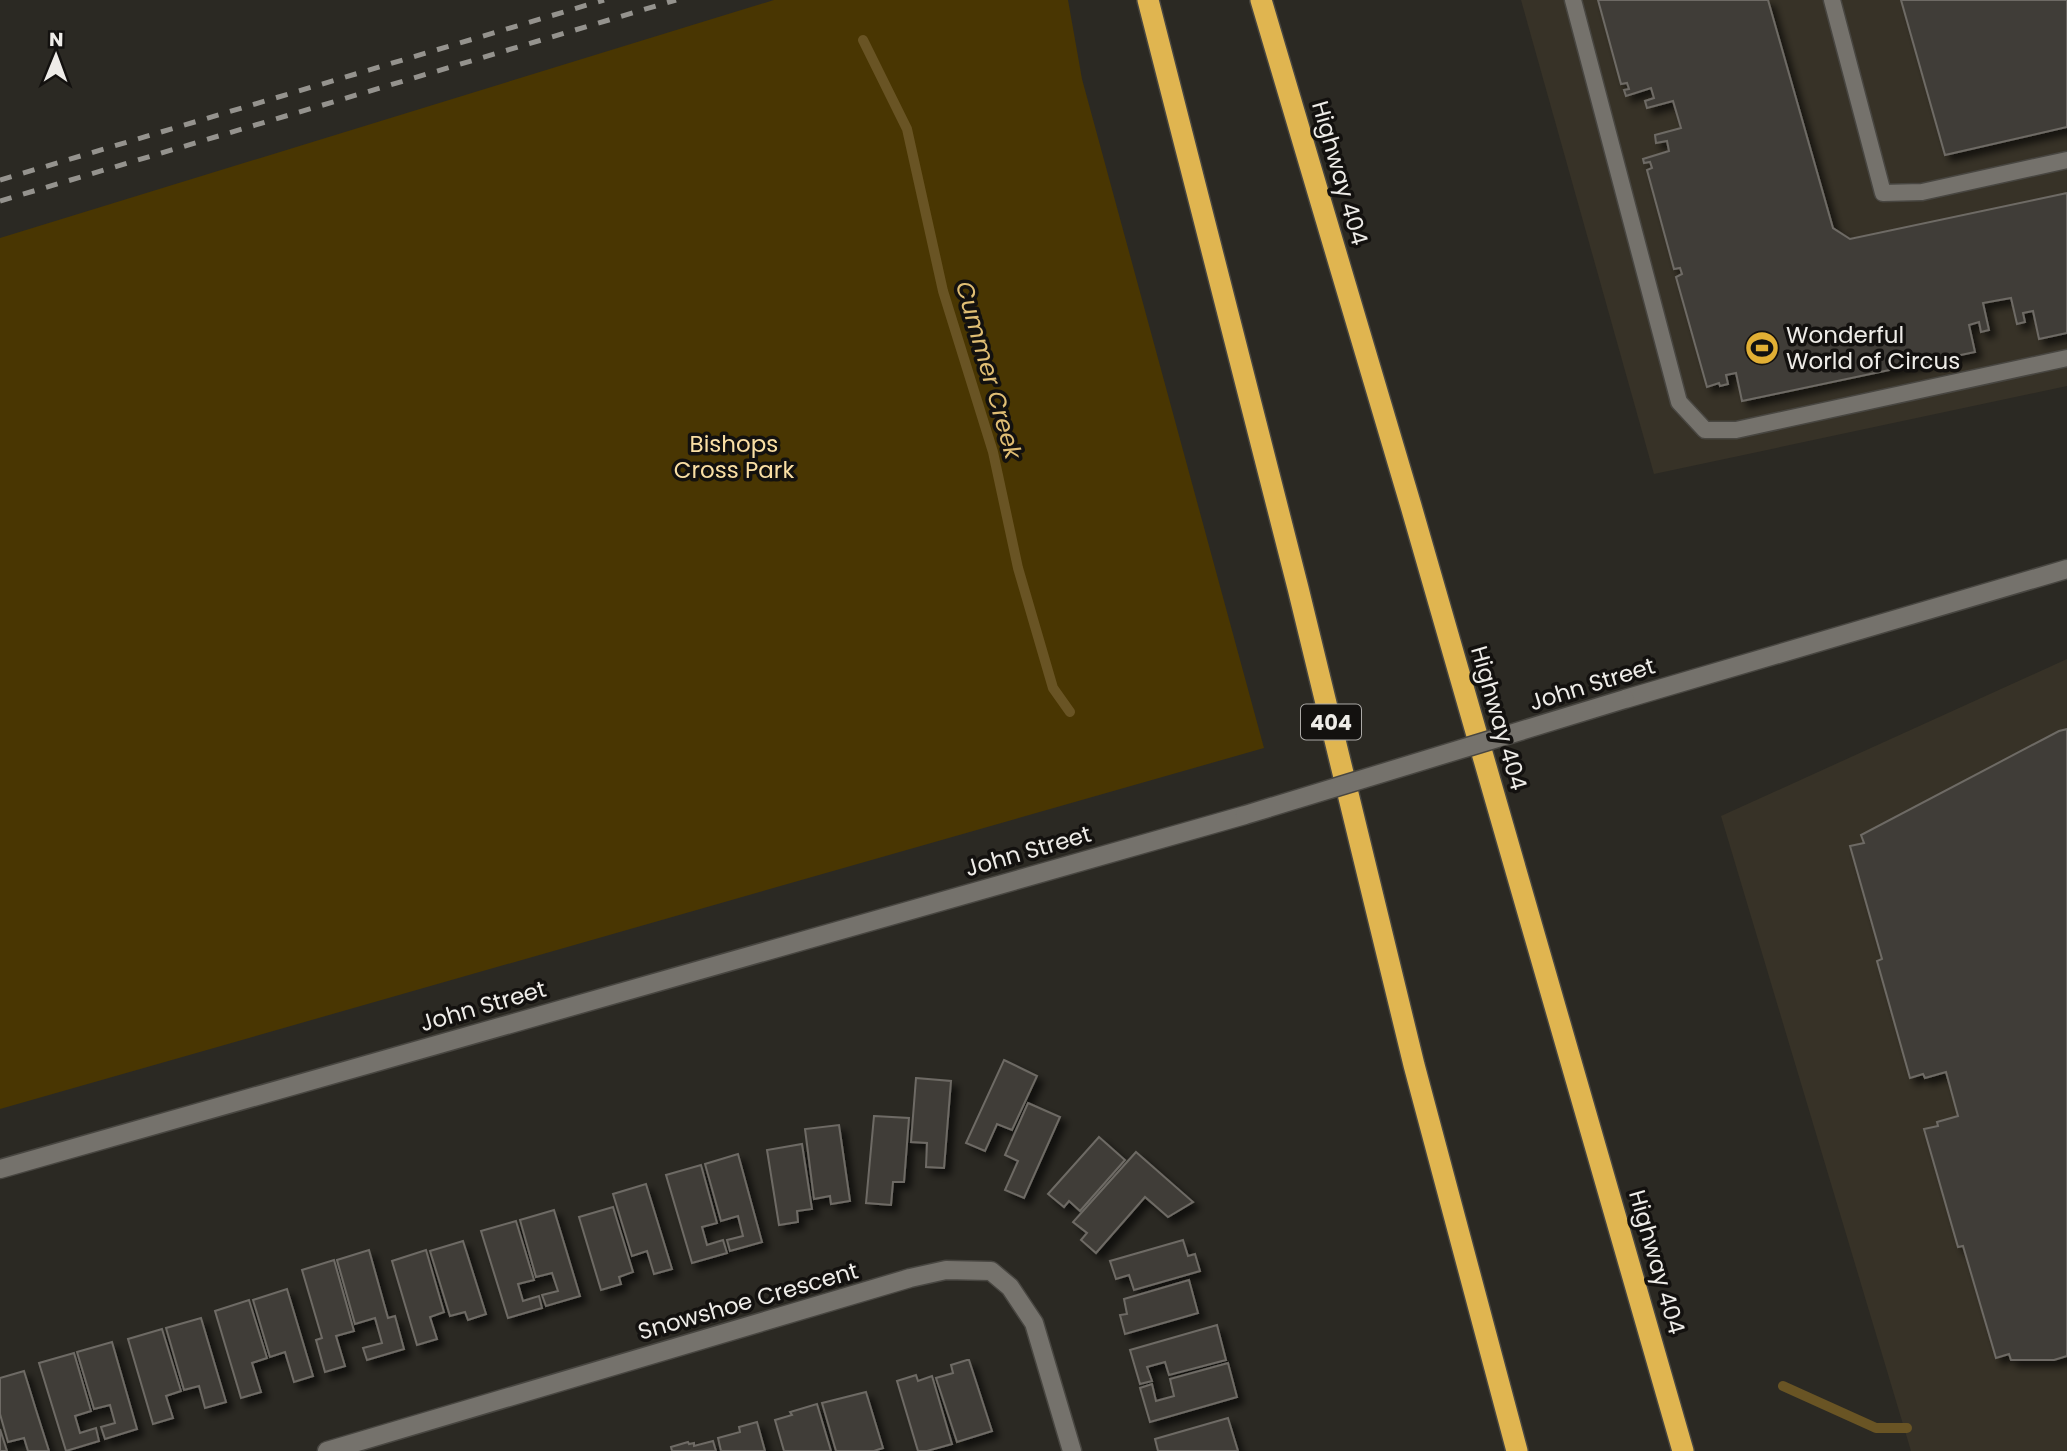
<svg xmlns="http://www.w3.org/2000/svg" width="2067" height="1451" font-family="Poppins,sans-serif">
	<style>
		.built { fill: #373227 }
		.green { fill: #493602 }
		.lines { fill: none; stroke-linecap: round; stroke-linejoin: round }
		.stream { stroke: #695424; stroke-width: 10 }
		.building { fill: #413e38; stroke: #6e6b65; stroke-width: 2; filter: url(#shadow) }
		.service-casing { stroke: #484641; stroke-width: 19 }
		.minor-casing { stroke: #484641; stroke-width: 21 }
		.secondary-casing { stroke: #484641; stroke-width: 21 }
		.motorway-casing { stroke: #484641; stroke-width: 24 }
		.service { stroke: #75726c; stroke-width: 16 }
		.minor { stroke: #75726c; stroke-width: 18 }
		.secondary { stroke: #75726c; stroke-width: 18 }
		.motorway { stroke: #e0b550; stroke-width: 21 }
		.rail { stroke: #95938e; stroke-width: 5; stroke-dasharray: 12 12; stroke-linecap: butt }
		.secondary-bridge-casing { stroke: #484641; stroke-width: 21; stroke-linecap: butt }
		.secondary-bridge { stroke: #75726c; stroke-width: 18 }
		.labels { text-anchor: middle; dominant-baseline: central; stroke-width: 7; stroke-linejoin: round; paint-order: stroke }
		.shield { fill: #13110f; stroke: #acaaa7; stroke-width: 2 }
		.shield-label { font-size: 21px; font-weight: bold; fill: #eeece8 }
		.street-label { font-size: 23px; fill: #eeece8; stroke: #13110f }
		.poi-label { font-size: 23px; fill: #eeece8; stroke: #13110f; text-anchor: start }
		.park-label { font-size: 23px; fill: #fadfa4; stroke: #13110f }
		.water-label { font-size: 24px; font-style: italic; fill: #e0be74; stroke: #13110f }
	</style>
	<defs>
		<filter id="shadow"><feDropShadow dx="6" dy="6" stdDeviation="3.5" flood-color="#0009"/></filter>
	</defs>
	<rect width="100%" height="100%" fill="#2b2923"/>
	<!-- built -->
	<g class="built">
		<path d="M1521,0H2067V386L1654,474Z"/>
		<path d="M2067,659V1451H1911L1721,816Z"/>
	</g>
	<!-- green -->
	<path class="green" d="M774,0H1068L1082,79L1264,748L0,1109V238Z"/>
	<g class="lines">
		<!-- stream -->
		<g class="stream">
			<path d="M863,40L907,129L943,291L993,452L1018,568L1053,688L1070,712"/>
			<path d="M1783,1386L1876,1428H1907"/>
		</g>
	</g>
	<!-- building -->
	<g class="building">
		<path d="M1598,0H1768L1833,228L1850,239L2067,193V333L2039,339L2033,311L2023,313L2025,322L2017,324L2011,298L1983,303L1989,330L1981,332L1979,322L1969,325L1975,352L1742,401L1736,373L1726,375L1728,384L1720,386L1719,383L1707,387L1676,277L1682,274L1680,268L1674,269L1647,170L1652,168L1650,162L1644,163L1643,159L1669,151L1667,141L1656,143L1655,135L1681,128L1673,101L1647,108L1645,101L1654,98L1651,88L1626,96L1624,90L1629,89L1627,83L1621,84Z"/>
		<path d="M1901,0H2067V127L1945,155Z"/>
		<path d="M2067,729V1356L2054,1360H2011L2009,1354L1996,1358L1963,1246L1958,1247L1924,1129L1938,1126L1937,1122L1958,1116L1946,1072L1925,1078L1923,1074L1910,1078L1877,961L1882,959L1850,846L1864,843L1861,835L2059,731Z"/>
		<path d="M1004,1060L1037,1076L1012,1130L997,1124L985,1151L966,1143Z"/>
		<path d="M916,1078L951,1081L944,1168L926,1167L927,1143L911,1142Z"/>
		<path d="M1028,1103L1060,1117L1024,1198L1005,1190L1018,1161L1005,1155Z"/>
		<path d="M874,1116L909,1118L904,1182H893L891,1205L866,1203Z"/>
		<path d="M839,1125L850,1201L831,1204L830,1196L814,1199L805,1129Z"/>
		<path d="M1099,1137L1125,1160L1080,1211L1069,1201L1064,1207L1048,1194Z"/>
		<path d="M802,1144L812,1209L797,1211L798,1222L779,1225L767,1150Z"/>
		<path d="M1136,1152L1193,1202L1168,1217L1145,1197L1096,1253L1081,1240L1087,1233L1073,1222Z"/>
		<path d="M738,1154L762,1242L730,1251L727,1240L743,1236L738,1216L721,1221L705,1164Z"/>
		<path d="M701,1165L717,1223L702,1227L707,1245L723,1240L727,1253L692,1263L666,1175Z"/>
		<path d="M646,1184L672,1269L654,1274L647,1251L632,1256L613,1194Z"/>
		<path d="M613,1207L633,1272L619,1277L621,1284L601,1290L579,1217Z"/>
		<path d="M554,1210L580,1296L546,1306L542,1295L558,1291L552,1273L536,1277L520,1220Z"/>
		<path d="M516,1221L534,1280L518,1284L523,1301L539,1296L542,1308L508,1318L481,1231Z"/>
		<path d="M1183,1240L1188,1256L1195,1254L1200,1271L1134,1290L1129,1275L1116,1279L1110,1261Z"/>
		<path d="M463,1241L486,1314L468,1320L465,1312L450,1316L430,1251Z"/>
		<path d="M369,1250L388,1318L395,1316L404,1349L367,1360L363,1348L382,1343L375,1318L355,1324L337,1260Z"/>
		<path d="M426,1250L444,1312L430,1317L437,1339L417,1345L392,1261Z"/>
		<path d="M334,1260L354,1331L336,1336L345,1366L325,1372L316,1340L322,1338L302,1270Z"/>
		<path d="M1189,1280L1198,1313L1125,1334L1120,1315L1127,1314L1124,1299Z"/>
		<path d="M287,1289L313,1376L294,1382L285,1352L270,1357L253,1300Z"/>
		<path d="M249,1300L267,1358L252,1363L261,1392L241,1398L215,1311Z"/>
		<path d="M201,1318L226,1402L205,1408L199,1386L184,1390L166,1328Z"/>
		<path d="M1217,1325L1226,1360L1169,1375L1165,1362L1147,1367L1152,1381L1140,1384L1130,1350Z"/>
		<path d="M162,1329L181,1391L166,1396L173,1418L153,1424L128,1339Z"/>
		<path d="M112,1342L137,1429L105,1439L101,1427L115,1423L110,1405L94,1409L77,1352Z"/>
		<path d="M74,1353L91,1411L75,1416L80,1433L96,1428L99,1441L66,1451L39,1363Z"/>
		<path d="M967,1360H969L992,1431L957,1442L936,1378L953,1373L951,1365Z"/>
		<path d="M1228,1363L1237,1397L1150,1422L1140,1388L1152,1384L1156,1401L1174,1396L1170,1379Z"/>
		<path d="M24,1371L36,1410L49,1451H28L24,1438L8,1442L0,1414V1378Z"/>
		<path d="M916,1375L918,1381L932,1376L952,1444L927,1451H918L897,1381Z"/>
		<path d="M866,1392L883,1448L874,1451H836L822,1403Z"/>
		<path d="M817,1404L831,1451H784L775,1420L792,1415L790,1412Z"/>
		<path d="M1228,1418L1238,1451H1158L1155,1439Z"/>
		<path d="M757,1422L765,1451H721L718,1438L740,1432L739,1427Z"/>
		<path d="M0,1429L7,1451H0Z"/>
		<path d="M713,1441L716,1451H672L671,1447L688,1442L689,1444L694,1443V1446Z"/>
	</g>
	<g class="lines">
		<!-- service casing -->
		<g class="service-casing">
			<g id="service">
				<path d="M1573,0L1679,402L1705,430H1736L2067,358"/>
				<path d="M1832,0L1883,193L1922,192L2067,160"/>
			</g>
		</g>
		<!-- minor casing -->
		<g class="minor-casing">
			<path id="minor" d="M327,1451L910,1278L946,1270L991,1271L1010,1287L1034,1323L1072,1451"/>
		</g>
		<!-- secondary casing -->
		<g class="secondary-casing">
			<g id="secondary">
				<path d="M1625,699L2067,569"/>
				<path d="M0,1169L1245,815"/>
			</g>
		</g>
		<!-- motorway casing -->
		<g class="motorway-casing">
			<g id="motorway">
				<path d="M1148,0L1298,588L1414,1065L1517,1451"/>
				<path d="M1261,0L1411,506L1683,1451"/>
			</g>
		</g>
		<!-- service -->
		<use href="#service" class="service"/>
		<!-- minor -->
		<use href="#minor" class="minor"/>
		<!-- secondary -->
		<use href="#secondary" class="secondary"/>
		<!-- motorway -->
		<use href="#motorway" class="motorway"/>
		<!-- rail -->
		<g class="rail">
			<path d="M0,180L604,0"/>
			<path d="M0,201L676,0"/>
		</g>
		<!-- secondary-bridge casing -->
		<g class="secondary-bridge-casing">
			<path id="secondary-bridge" d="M1245,815L1625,699"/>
		</g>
		<!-- secondary-bridge -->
		<use href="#secondary-bridge" class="secondary-bridge"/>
	</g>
	<!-- icons -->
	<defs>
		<g id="stadium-disc" transform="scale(1.75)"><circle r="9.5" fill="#e1af34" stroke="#13110f"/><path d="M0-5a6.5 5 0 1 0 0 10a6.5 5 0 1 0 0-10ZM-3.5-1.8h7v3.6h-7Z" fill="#111"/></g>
	</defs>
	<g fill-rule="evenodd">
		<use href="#stadium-disc" x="1762" y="348"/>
	</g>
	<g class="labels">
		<!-- shield labels -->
		<rect class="shield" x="1301" y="704.5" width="60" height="35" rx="5"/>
		<g class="shield-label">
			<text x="1331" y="722">404</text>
		</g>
		<!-- street labels -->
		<g class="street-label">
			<text transform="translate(1340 173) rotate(74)">Highway 404</text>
			<text transform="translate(1592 684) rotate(-17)">John Street</text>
			<text transform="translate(1499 718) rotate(74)">Highway 404</text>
			<text transform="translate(1028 851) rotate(-16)">John Street</text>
			<text transform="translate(483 1006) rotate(-16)">John Street</text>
			<text transform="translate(1657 1262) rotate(74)">Highway 404</text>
			<text transform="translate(748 1301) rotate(-16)">Snowshoe Crescent</text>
		</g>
		<!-- poi labels -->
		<g class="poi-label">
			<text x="1786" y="335">Wonderful<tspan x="1786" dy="26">World of Circus</tspan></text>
		</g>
		<!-- park labels -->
		<g class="park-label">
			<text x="734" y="444">Bishops<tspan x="734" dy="26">Cross Park</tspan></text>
		</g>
		<!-- water labels -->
		<g class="water-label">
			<text transform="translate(989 370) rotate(74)">Cummer Creek</text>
		</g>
	</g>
	<!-- north arrow -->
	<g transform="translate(56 56) rotate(1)" stroke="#13110f" stroke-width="5" paint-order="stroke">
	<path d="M0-5L12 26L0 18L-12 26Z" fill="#eeece8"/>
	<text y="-10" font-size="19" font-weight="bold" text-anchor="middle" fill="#eeece8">N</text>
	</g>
</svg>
